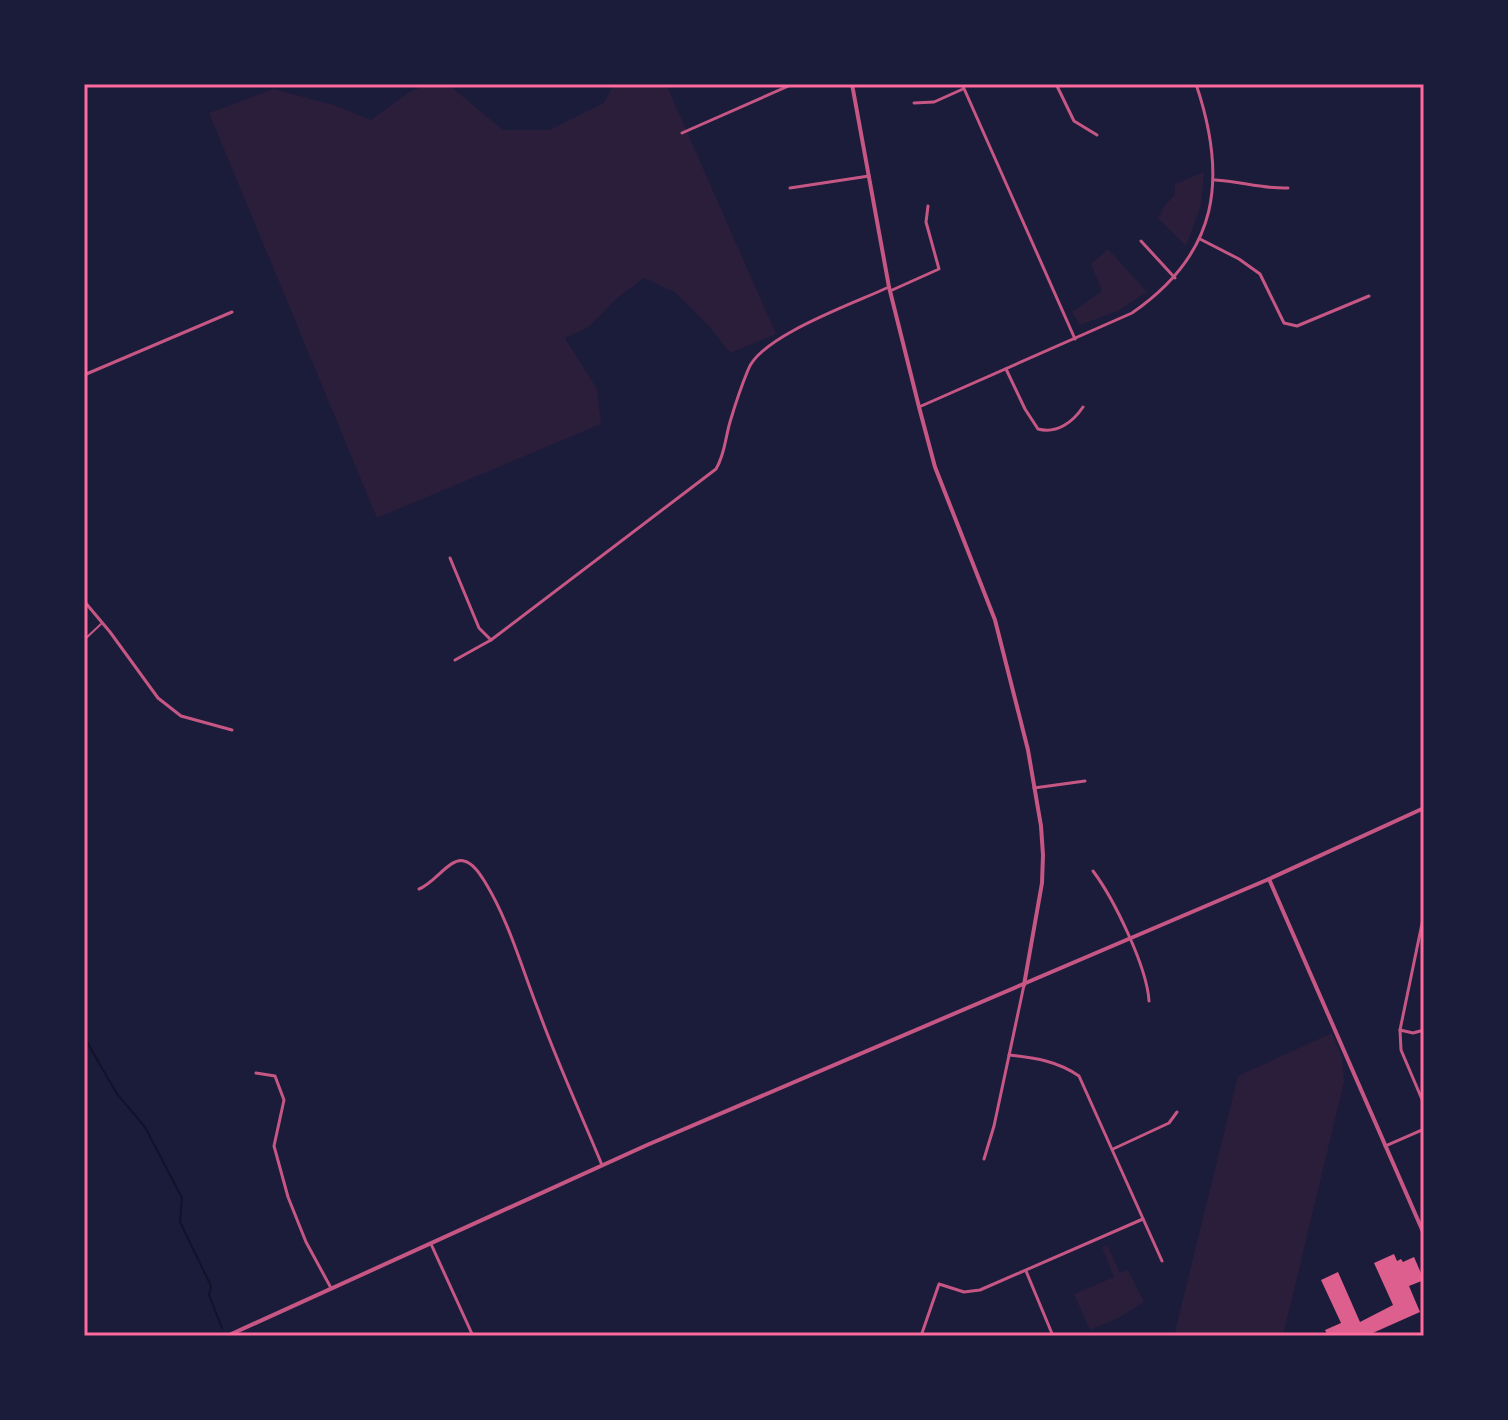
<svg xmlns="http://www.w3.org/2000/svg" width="1508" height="1420" font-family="'Public Sans',sans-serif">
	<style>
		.green { fill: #2a1e3b }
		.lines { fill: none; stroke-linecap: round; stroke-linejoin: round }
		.stream { stroke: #12122b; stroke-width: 2 }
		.building { fill: #dd5f8e }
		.service { stroke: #c65784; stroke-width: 2 }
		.minor { stroke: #c65784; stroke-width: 3 }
		.tertiary { stroke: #c65784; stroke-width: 4 }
		.neatline { fill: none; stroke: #ff6b9d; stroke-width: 3 }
	</style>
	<rect width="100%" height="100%" fill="#1b1b3a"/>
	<!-- green -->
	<g class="green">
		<path d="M427,84H448L503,130H549L604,103L614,84H666L776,334L730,353L709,326L676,293L644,278L617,298L589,327L565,338L597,389L601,424L377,518L209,113L273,89L334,105L371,120L408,93Z"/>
		<path d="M1204,172L1201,205L1186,246L1158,218L1165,205L1174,196L1175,184Z"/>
		<path d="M1108,249L1147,292L1118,311L1080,325L1072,312L1102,291L1091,264Z"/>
		<path d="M1332,1033L1342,1058L1344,1082L1283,1336H1174L1238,1076Z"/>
		<path d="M1107,1245L1120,1273L1128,1270L1144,1302L1118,1318L1090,1330L1074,1294L1114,1277L1102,1247Z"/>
	</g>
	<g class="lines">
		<!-- stream -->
		<path class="stream" d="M84,1037L117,1094L145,1127L182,1198L180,1222L211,1286L209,1295L222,1328"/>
	</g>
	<!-- building -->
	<path class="building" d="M1394,1254L1397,1261L1401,1259L1403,1262L1414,1257L1424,1280L1409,1286L1420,1312L1366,1336H1328L1325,1330L1341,1323L1321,1280L1338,1272L1360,1322L1393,1305L1374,1263Z"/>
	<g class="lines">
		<!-- service -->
		<path class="service" d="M84,640L101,624"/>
		<!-- minor -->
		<g class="minor">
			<path d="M962,84L1075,339"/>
			<path d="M1056,84L1074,121L1097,135"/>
			<path d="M914,103L934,102L963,89"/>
			<path d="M682,133L793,84"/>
			<path d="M1215,180C1240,181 1262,189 1288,188"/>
			<path d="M790,188L869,176"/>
			<path d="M1200,239L1239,259L1260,274L1284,323L1297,326L1369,296"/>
			<path d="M1141,241L1175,278"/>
			<path d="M890,291L939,269L926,222L928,206"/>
			<path d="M1006,369L1025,409L1038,429C1057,434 1073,422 1083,407"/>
			<path d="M84,375L232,312"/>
			<path d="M919,407L1132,313C1219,253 1228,179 1196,84"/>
			<path d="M450,558L479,628L491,640"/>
			<path d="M84,601L110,632L158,698L181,716L232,730"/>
			<path d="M455,660L491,640L716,469C725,454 725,439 730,422C735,405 741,387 748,370C760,336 855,303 889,287"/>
			<path d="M1034,788L1085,781"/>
			<path d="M1093,871C1114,899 1147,967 1149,1001"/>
			<path d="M419,889C435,883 450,857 464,861C473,863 480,874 485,882C509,921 522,969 539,1012C558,1064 581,1114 602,1165"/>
			<path d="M1424,914L1400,1030L1401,1050L1424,1104"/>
			<path d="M1400,1030L1413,1033L1424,1030"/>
			<path d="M1009,1055C1036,1058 1057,1061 1079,1076L1162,1261"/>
			<path d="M256,1073L275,1076L284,1100L274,1146L288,1197L306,1242L331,1288"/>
			<path d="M1385,1146L1424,1129"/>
			<path d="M1113,1149L1169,1123L1177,1112"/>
			<path d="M984,1159L994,1126L1024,985"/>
			<path d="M431,1244L473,1336"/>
			<path d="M1026,1271L1053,1336"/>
			<path d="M921,1336L939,1284L964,1292L980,1290L1143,1219"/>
		</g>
		<!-- tertiary -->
		<g class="tertiary">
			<path d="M852,84L889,287L919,407L935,467L995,620L1028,750L1041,826L1043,855L1042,883L1024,985"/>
			<path d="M1269,879L1424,1234"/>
			<path d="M227,1336L647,1145L1269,879L1424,808"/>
		</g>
	</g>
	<!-- border -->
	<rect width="1508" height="1420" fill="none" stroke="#1b1b3a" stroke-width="172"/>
	<rect x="86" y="86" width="1336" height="1248" class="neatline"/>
</svg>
